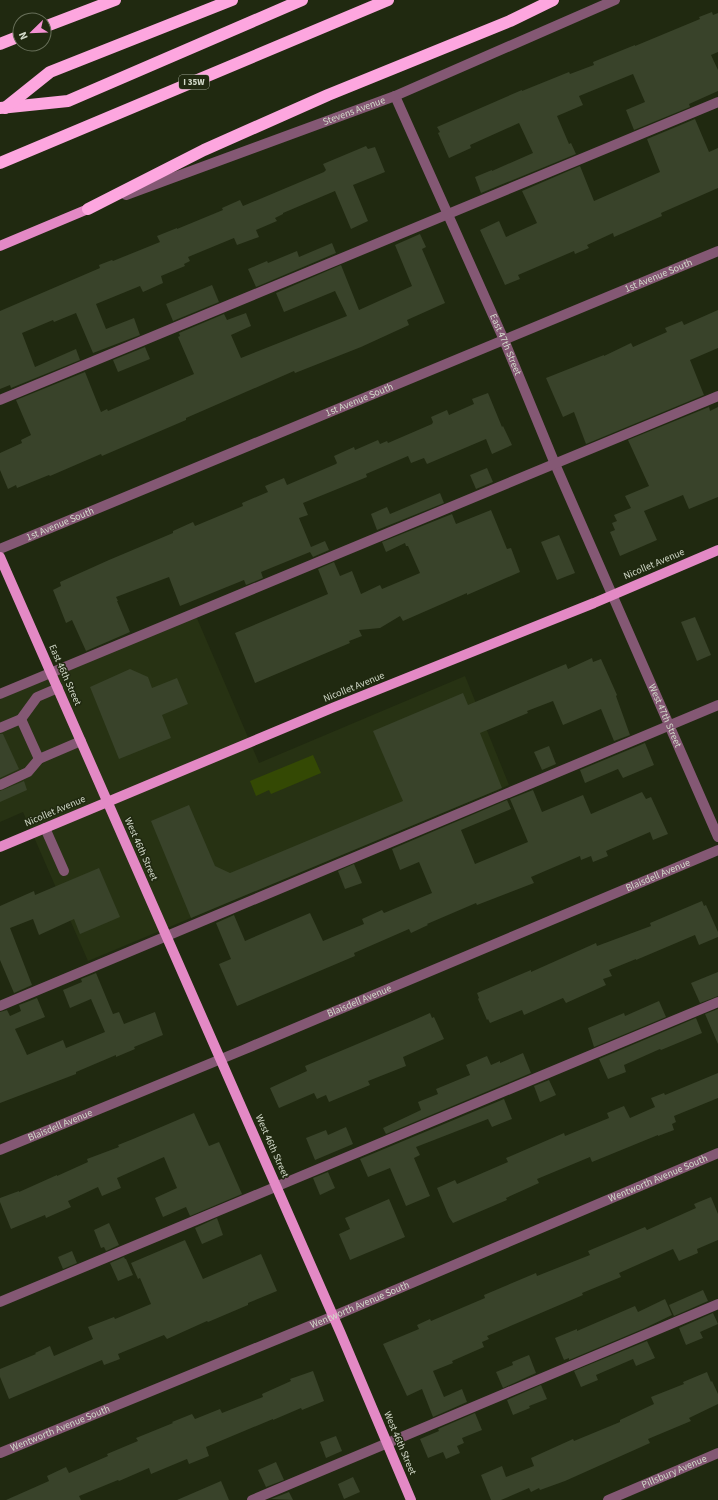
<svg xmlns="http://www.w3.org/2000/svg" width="718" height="1500" font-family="'Source Sans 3',sans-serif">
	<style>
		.built { fill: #273213 }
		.green { fill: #344904 }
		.building { fill: #39432a }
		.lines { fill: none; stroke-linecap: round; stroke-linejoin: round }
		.minor { stroke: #845874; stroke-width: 10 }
		.major { stroke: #e389c5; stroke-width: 10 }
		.highway { stroke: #fda6df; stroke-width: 12 }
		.labels { text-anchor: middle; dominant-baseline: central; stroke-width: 3; stroke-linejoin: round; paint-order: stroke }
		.shield { fill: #202910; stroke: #9da592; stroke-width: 1 }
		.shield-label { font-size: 9px; font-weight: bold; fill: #d3daca }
		.street-label { font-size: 10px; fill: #d3daca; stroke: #202910 }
	</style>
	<rect width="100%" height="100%" fill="#202910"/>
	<!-- built -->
	<path class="built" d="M196,616L259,763L465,676L509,785L88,961L23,812L0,822V699Z"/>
	<!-- green -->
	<path class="green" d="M313,755L321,773L271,794L269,790L256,796L250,781Z"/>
	<!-- building -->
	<g class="building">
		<path d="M712,12L713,15L718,13V52L711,55L718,70V91L689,104L690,107L634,130L626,110L645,102L633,74L579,96L583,105L557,116L569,144L571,143L576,154L481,193L475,177L492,170V171L533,153L519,123L470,145L471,148L449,158L438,133L440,132L437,127L522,90V91L569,72L570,74L594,65L593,62L635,45V46L700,19L699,17Z"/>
		<path d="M695,119L709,152L718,148V188L661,213L662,216L614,237L613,233L587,245L589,248L575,254L574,251L518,275L520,279L505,285L480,230L499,221L506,237L537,223L522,191L580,166L594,201L660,172L647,139Z"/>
		<path d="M366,146L368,149L375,147L385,172L353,185L368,221L351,229L335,191L283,213V214L275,218L277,221L256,230L259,237L237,245L234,238L188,257L190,261L184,264L185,266L161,276L163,283L143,292L140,286L96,304L106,329L134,318L140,335L93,353L76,313L54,322L53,320L22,333L35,367L76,349L80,360L11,388L10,385L0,389V311L100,268L99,265L112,260L113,261L160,242L157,236L177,228V229L223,210L222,208L240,200L243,206L324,172L326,170L323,164Z"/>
		<path d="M420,234L426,247L422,249L445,303L407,320L409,325L361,347L295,373L294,371L186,418V420L102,456L101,454L50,476L49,475L17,488L16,485L8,489L0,470V453L22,443L21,440L31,435L16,400L85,372L101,412L107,409L108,411L194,374L178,337L180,336L179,333L224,314L227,320L246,313L251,326L231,335L241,358L347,316L335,291L284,312L276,293L341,265L359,310L412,286L395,245Z"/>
		<path d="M332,243L336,253L256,287L248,269L267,261L268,263L297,251L299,257Z"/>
		<path d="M212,285L219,302L173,321L166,304Z"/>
		<path d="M718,310V348L690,360L704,395L586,444L574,412L563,417L546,378L604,355V356L631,343L633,347L667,332L665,328L682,321L684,325Z"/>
		<path d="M145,347L150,359L118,372L113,360Z"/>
		<path d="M488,393L502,427L503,426L512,445L492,454L486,439L427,464L424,458L411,463L408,456L366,474L367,477L303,503L308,515L299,518L311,547L325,541L329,550L313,557L310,552L261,572L263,578L246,585L244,580L180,606L169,577L116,597L118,601H117L130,632L86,651L72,620L66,623L53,590L61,586L60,582L109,560L173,533V531L193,522L195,526L243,506L242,503L268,492L265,486L284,478L287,485L336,464L337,463L334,456L354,447L355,450L378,440L380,444L387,441L388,443L432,424L433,422L431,417L447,410L449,415L474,404L472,399Z"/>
		<path d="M709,407L710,411L718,407V497L689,509L683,495L644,511L657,540L620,556L610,532L615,530L612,523L617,521L614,515L631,508L625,496L649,486L628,440Z"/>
		<path d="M487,468L493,482L476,489L470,475Z"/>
		<path d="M440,493L444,503L377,530L371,514L387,507L390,514Z"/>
		<path d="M491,510L507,549L511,548L520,572L467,595V593L403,621L400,616L380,628L359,630L362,636L349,641L350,643L255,683L235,633L328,594L318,569L334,562L340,576L352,571L361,594L380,585L382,589L420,573L408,546H406L405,543L386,552L382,542L452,514L456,524Z"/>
		<path d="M559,535L575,573L557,580L541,542Z"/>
		<path d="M695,617L711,655L697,661L681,622Z"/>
		<path d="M592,658L593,662L601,659L617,695L616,696L630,735L614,741L601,709L563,725L553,701L527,711L528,713L480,733L502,788L191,918L151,821L189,805L215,866L230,873L403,801L373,731L463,693L468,705L566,664L568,669Z"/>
		<path d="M130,669L148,677L152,688L177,678L188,704L162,715L171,738L119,759L90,687Z"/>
		<path d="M0,734H3L19,769L0,778Z"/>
		<path d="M645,743L654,765L623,778L618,769L585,783L580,770Z"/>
		<path d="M549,746L556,764L542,770L534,752Z"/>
		<path d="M24,781L27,790L0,802V791Z"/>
		<path d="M533,790L542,812L583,795L591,814L642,792L646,799L651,797L668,834L653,840L650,832L606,851L608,856L593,862L591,856L581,860L580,856L531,877L534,883L477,905L476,903L427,924L428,925L411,933L409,929L354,953L355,956L237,1006L219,964L231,959L216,923L234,915L245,941L310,913L323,941L364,924L362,919L382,910L384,913L432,893L419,862L400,870L392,849L507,800L511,809L461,830L475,864L528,842L510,799Z"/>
		<path d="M354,864L362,883L345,889L338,871Z"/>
		<path d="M99,868L120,917L80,934L74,919L39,935L33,919L10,928L32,985L14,993L0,960V906L34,891L35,895Z"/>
		<path d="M702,901L704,906L706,905L718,932V937L699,945L695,935L636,960V959L609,970L612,976L603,979L606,985L566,1003L563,998L524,1015L522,1010L490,1023L488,1019L487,1020L478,999L479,998L477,993L531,970V972L596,943L597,946L651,926L650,923Z"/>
		<path d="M718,972V996L700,1003L691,983Z"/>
		<path d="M96,973L113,1014L119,1012L124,1024L155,1012L163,1035L134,1047L135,1049L116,1057V1055L76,1072V1074L0,1103V1012L7,1010L10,1016L21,1011L19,1005L37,998L45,1017L15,1029L27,1055L63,1040L66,1048L105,1032L91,999L70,1008L63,990L82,982L81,979Z"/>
		<path d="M659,1001L666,1017L594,1047L588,1028L624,1013L625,1016Z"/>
		<path d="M718,1009V1044L705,1014Z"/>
		<path d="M430,1013L432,1018L434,1017L444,1039L403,1057L406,1066L368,1081L370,1085L329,1102L326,1095L317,1099L314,1093L279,1108L270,1088L307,1071L305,1066L412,1021Z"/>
		<path d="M696,1018L702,1033L661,1050L660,1049L624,1065L626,1072L608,1079L599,1059Z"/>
		<path d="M523,1053L531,1073L386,1134L383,1128L421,1110L418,1102L438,1094L436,1089L470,1075L466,1065L487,1056L491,1065L500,1061V1063Z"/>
		<path d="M718,1073V1098L674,1116L676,1122L672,1124L674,1130L658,1136V1135L592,1162L590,1157L537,1179L539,1183L506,1198L507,1200L453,1223L449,1217L437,1188L455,1180L457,1184L508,1162L506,1158L564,1133L565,1136L609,1118L607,1113L624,1106L630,1118L655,1107L651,1098L664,1093L665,1095Z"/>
		<path d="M549,1080L556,1095L540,1102L534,1086Z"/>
		<path d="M504,1099L512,1119L492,1127L488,1119L416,1147L420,1155L414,1158L430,1196L406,1206L390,1168L368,1177L360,1159Z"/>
		<path d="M194,1113L209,1146L219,1142L242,1194L190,1216L186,1207L163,1217L155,1198L177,1188L164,1157L117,1178L121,1188L102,1196L98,1187L68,1201L71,1207L46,1218L45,1215L11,1229L0,1202V1198L19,1191V1192L57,1175V1176L88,1162L87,1159L119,1147L118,1145L133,1139Z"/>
		<path d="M346,1127L353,1144L315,1160L306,1138L326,1130L328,1135Z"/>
		<path d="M328,1172L335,1188L320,1195L313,1178Z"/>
		<path d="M711,1197L718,1214V1240L697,1249L698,1253L679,1261L673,1249L619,1273L621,1277L582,1293L583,1295L487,1336L489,1339L482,1342L484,1347L452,1361L453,1363L433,1371L444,1397L462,1389L467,1402L433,1417L422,1389L407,1396L383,1344L419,1329L417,1325L430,1319L431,1321L485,1298L484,1295L536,1273L537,1276L590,1255L588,1251L645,1227L647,1230L696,1208L694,1204Z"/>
		<path d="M389,1199L405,1237L350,1260L339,1234L350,1229L345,1218Z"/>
		<path d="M217,1218L223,1235L202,1244L195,1228Z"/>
		<path d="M109,1223L119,1245L106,1251L104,1247L101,1248L94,1230Z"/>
		<path d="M185,1240L203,1279L261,1254L277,1291L248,1303V1305L208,1322L207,1321L167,1339L164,1335L118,1354L120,1359L104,1365L102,1360L9,1399L0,1377V1369L36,1354L35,1353L50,1346L54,1356L93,1339L88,1327L114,1317L115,1319L151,1304L140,1278L138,1279L131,1263Z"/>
		<path d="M72,1251L77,1263L63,1269L58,1257Z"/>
		<path d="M124,1257L125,1259H126L133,1275L118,1281L110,1263Z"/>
		<path d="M703,1290L708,1301L674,1316L669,1305Z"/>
		<path d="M665,1299L672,1315L645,1328L569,1360V1358L564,1360L555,1338L577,1329V1331L635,1306L638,1312Z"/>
		<path d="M713,1313L718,1324L700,1332L703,1338L686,1345L679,1328Z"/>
		<path d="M647,1341L655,1358L636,1366L633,1359L596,1375L598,1380L581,1387L574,1371Z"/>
		<path d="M529,1355L536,1373L503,1388L496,1372L513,1365L512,1362Z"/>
		<path d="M313,1371L324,1401L302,1410L301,1408L273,1420V1419L206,1447L209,1456L189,1464L187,1459L151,1474L149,1468L119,1481L118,1480L79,1496L81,1500H6L49,1481L47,1476L66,1467L69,1473L108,1456L107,1454L138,1441L136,1438L173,1423L172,1422L192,1414L195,1419L220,1409L222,1413L263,1397L262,1394L291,1381L290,1379Z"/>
		<path d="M707,1372L711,1382L712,1381L718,1394V1404L689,1418L691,1421L648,1439L650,1443L565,1481L540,1490L539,1488L531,1492L529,1488L501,1500H491L481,1475L502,1466L506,1477L534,1466L531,1458L573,1439L574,1441L620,1422V1420L654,1404L651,1397L684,1384L683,1382Z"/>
		<path d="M541,1385L547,1399L529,1406L530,1408L513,1415L507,1400Z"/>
		<path d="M475,1413L482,1430L462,1438L464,1443L457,1446L460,1453L446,1459L443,1452L428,1458L420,1439L439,1431L438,1429Z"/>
		<path d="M336,1436L342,1451L326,1458L320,1442Z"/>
		<path d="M276,1462L284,1480L266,1487L258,1470Z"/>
		<path d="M353,1477L360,1492L344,1499L338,1484Z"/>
		<path d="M221,1481L229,1500H177Z"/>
		<path d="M289,1492L293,1500L271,1499Z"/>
	</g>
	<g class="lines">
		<!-- minor -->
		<g class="minor">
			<path id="s1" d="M395,96L504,340L555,464L718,837"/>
			<path id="s2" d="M126,195L395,96L615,0"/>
			<path d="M0,400L718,102"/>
			<path id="s3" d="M0,549L718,251"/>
			<path d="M0,694L718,396"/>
			<path d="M21,719L39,759"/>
			<path d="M0,728L21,719L37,697L58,688"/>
			<path d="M0,785L28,772L39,759L81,741"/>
			<path d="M45,828L64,871"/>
			<path d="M0,1006L718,705"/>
			<path id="s4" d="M0,1150L243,1050L718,850"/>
			<path d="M0,1302L718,1002"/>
			<path id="s5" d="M0,1453L334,1316L718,1153"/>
			<path d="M252,1500L718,1304"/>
			<path id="s6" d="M608,1500L718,1453"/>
		</g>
		<!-- major -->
		<g class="major">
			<path d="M0,246L88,209"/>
			<path d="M0,557L341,1334L411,1500"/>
			<path d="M0,847L332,708L594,603L718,550"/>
		</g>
		<!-- highway -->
		<g class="highway">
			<path d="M44,27L115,0"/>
			<path d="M0,44L20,36"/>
			<path d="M0,108L68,101L302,0"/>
			<path d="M5,108L50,72L232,0"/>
			<path d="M0,163L388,0"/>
			<path d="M88,209L204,150L328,95L510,21L553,0"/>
		</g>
	</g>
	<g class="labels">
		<!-- shield labels -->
		<rect class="shield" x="179" y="75" width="30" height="14" rx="3"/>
		<g class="shield-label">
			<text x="194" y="82">I 35W</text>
		</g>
		<!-- street labels -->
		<g class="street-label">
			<text stroke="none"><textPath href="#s2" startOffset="243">Stevens Avenue</textPath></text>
			<text stroke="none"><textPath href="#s3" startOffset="713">1st Avenue South</textPath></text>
			<text stroke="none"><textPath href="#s1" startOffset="272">East 47th Street</textPath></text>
			<text stroke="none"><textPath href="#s3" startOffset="389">1st Avenue South</textPath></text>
			<text stroke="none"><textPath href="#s3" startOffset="65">1st Avenue South</textPath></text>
			<text transform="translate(654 564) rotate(-23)">Nicollet Avenue</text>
			<text transform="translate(65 675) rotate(66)">East 46th Street</text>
			<text transform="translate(354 687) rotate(-22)">Nicollet Avenue</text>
			<text stroke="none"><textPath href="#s1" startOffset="676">West 47th Street</textPath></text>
			<text transform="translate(55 811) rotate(-23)">Nicollet Avenue</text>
			<text transform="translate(141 849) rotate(66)">West 46th Street</text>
			<text stroke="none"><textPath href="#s4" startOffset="713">Blaisdell Avenue</textPath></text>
			<text stroke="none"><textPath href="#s4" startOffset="389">Blaisdell Avenue</textPath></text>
			<text stroke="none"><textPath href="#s4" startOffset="65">Blaisdell Avenue</textPath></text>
			<text transform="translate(272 1146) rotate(66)">West 46th Street</text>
			<text stroke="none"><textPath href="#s5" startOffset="713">Wentworth Avenue South</textPath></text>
			<text stroke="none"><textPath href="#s5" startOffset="389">Wentworth Avenue South</textPath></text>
			<text stroke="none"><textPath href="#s5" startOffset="65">Wentworth Avenue South</textPath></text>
			<text transform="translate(400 1443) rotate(67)">West 46th Street</text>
			<text stroke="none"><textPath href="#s6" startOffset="72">Pillsbury Avenue</textPath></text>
		</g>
	</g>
	<!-- north arrow -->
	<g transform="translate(32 32) rotate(247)"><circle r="19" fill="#202910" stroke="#68705a"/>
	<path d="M0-3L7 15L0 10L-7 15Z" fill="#f491d3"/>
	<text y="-6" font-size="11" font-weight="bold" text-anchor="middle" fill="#d3daca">N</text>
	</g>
</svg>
